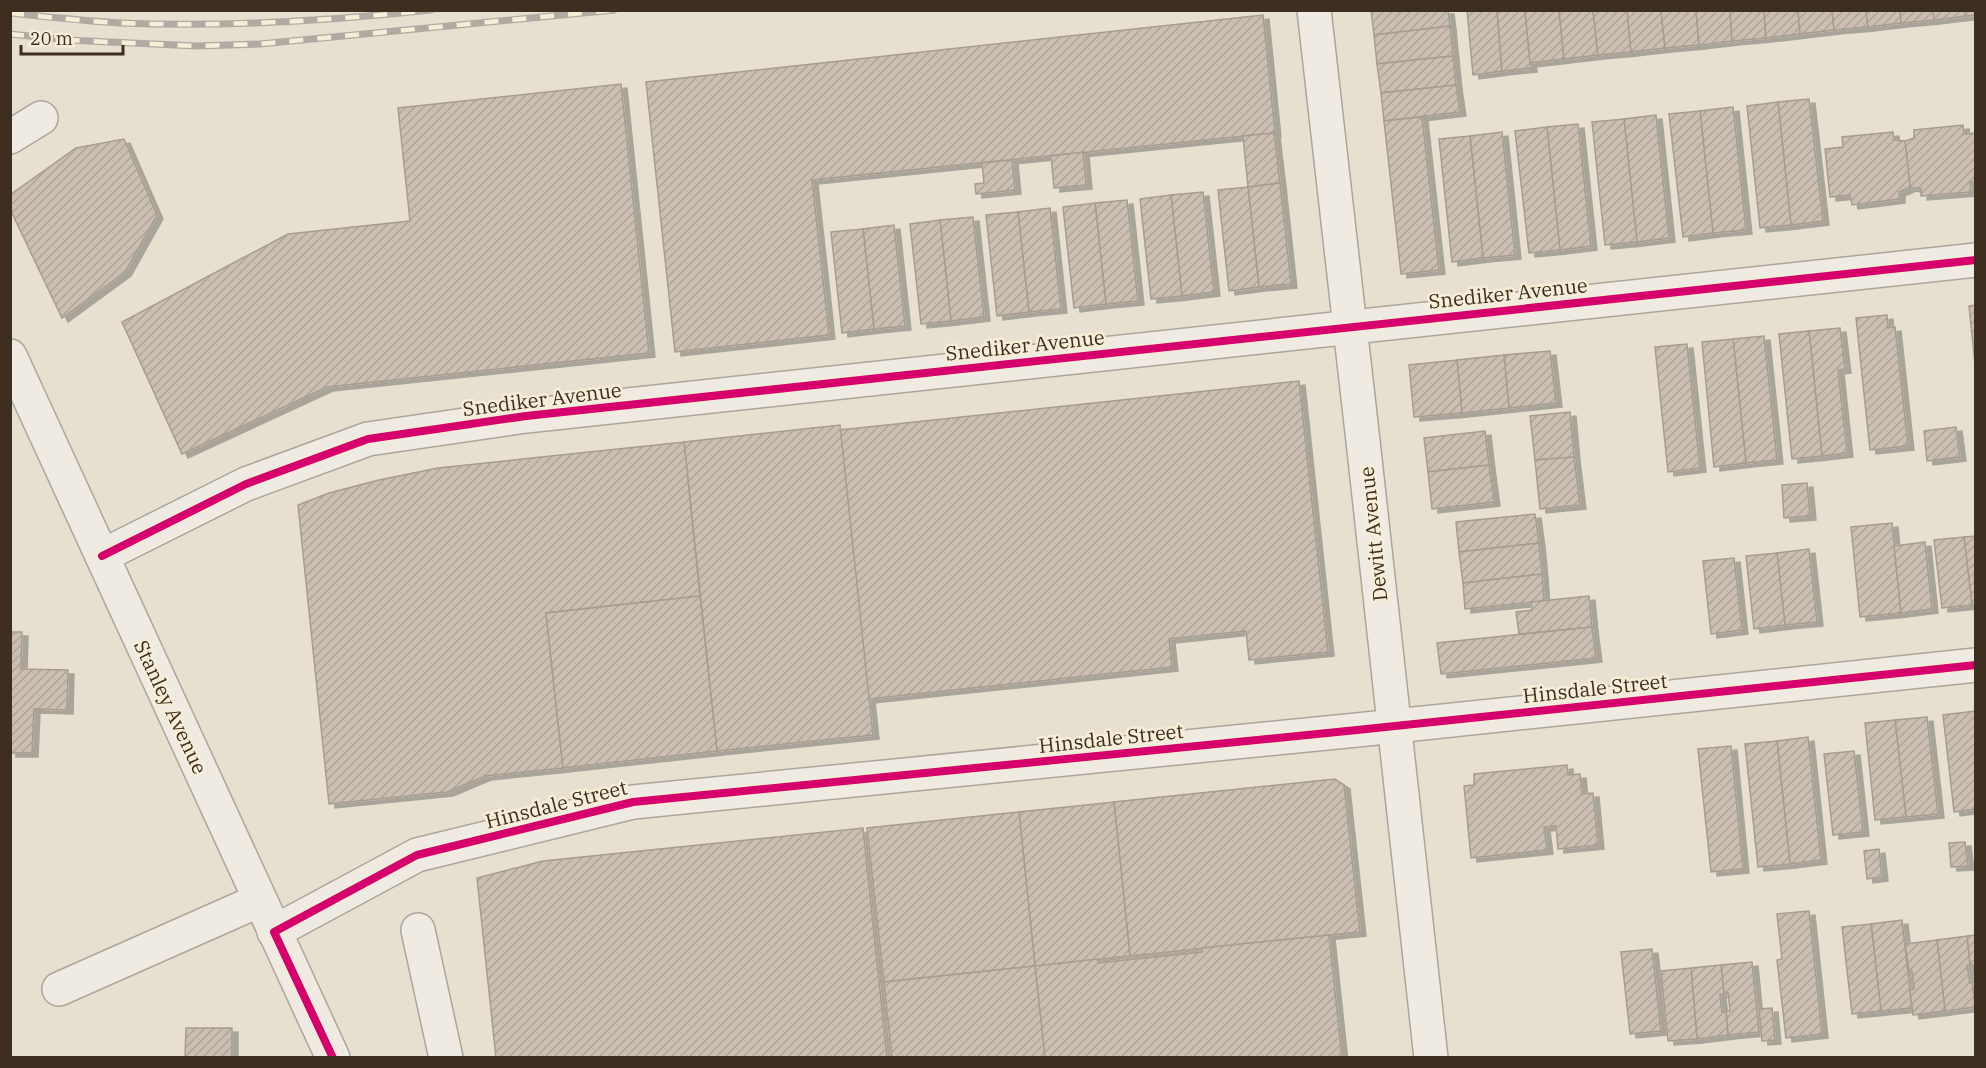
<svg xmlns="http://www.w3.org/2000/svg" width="1986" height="1068" font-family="'IBM Plex Serif',serif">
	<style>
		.building { fill: url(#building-hatch); stroke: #a89c90; stroke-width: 1.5; filter: url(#shadow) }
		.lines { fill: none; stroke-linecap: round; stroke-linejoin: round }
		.minor-casing { stroke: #ada599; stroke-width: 36 }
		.minor { stroke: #efebe3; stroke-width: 33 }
		.rail-casing { stroke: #afaaa2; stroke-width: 7 }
		.rail { stroke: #f7eed8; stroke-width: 4.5; stroke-dasharray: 14; stroke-linecap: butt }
		.cycleway-casing { stroke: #f7eed8; stroke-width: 11 }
		.cycleway { stroke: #d6006c; stroke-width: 8 }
		.labels { text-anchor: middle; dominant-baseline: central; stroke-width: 5; stroke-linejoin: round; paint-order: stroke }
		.street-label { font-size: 20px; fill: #3d2e20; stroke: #f7eed8 }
	</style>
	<defs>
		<pattern id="building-hatch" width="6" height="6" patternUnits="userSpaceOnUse" patternTransform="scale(1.5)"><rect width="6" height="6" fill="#cbbfb2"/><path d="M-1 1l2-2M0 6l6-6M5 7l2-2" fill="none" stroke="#afa499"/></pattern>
		<filter id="shadow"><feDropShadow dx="6" dy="4" stdDeviation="0" flood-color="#0004"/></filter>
	</defs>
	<rect width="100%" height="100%" fill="#e7e0d1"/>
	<!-- building -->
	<g class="building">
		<path d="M1371,10H1448L1450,26L1374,35Z"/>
		<path d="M1467,10H1497L1502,71L1473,75Z"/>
		<path d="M1497,10H1525L1531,68L1502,71Z"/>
		<path d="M1525,10H1559L1564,59L1530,63Z"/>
		<path d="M1559,10H1593L1598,55L1564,59Z"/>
		<path d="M1593,10H1627L1631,52L1598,55Z"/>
		<path d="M1627,10H1661L1665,48L1631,52Z"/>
		<path d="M1661,10H1696L1699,45L1665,48Z"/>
		<path d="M1696,10H1730L1732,41L1699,45Z"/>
		<path d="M1730,10H1764L1766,38L1732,41Z"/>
		<path d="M1764,10H1798L1800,34L1766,38Z"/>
		<path d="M1798,10H1832L1834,30L1800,34Z"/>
		<path d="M1832,10H1866L1868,27L1834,30Z"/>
		<path d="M1866,10H1900L1901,23L1868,27Z"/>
		<path d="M1900,10H1933L1934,20L1901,23Z"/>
		<path d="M1933,10H1965L1966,16L1934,20Z"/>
		<path d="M1965,10H1976V15L1966,16Z"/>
		<path d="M1263,15L1275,133L812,180L829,335L675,352L646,82Z"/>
		<path d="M1450,26L1453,56L1377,64L1374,35Z"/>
		<path d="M1453,56L1456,85L1381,93L1377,64Z"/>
		<path d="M621,84L649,353L327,387L182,454L122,322L288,234L410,221L398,108Z"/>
		<path d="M1456,85L1460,112L1384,121L1381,93Z"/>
		<path d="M1809,99L1823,221L1791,225L1778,102Z"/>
		<path d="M1778,102L1791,225L1760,228L1747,106Z"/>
		<path d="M1733,107L1746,230L1713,233L1700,111Z"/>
		<path d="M1700,111L1713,233L1683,237L1669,114Z"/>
		<path d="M1656,115L1669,238L1637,242L1624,119Z"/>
		<path d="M1422,117L1439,270L1401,274L1384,121Z"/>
		<path d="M1624,119L1637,242L1605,245L1592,122Z"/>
		<path d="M1578,124L1591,246L1560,250L1547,127Z"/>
		<path d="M1963,125L1964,134L1976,133V181L1970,182L1971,192L1921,196V189L1910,187L1905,141L1914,138V130Z"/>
		<path d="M1547,127L1560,250L1529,253L1515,131Z"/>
		<path d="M1502,132L1515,255L1483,258L1470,136Z"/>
		<path d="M1893,132L1894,140L1905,141L1910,187L1899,192V199L1852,205L1850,195L1830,197L1825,149L1843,147L1842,137Z"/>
		<path d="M1274,133L1280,183L1248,187L1243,136Z"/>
		<path d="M1470,136L1483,258L1452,262L1439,139Z"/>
		<path d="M124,139L157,215L125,272L62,318L10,209V195L76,148Z"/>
		<path d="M1083,152L1086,185L1054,188L1051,156Z"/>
		<path d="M1012,160L1015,190L976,194L975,184L984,183L982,163Z"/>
		<path d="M1280,183L1291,284L1259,287L1248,187Z"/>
		<path d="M1248,187L1259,287L1229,291L1218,190Z"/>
		<path d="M1203,192L1214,292L1182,296L1171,195Z"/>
		<path d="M1171,195L1182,296L1151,299L1140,199Z"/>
		<path d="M1127,200L1138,301L1106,304L1095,203Z"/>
		<path d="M1095,203L1106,304L1074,308L1063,207Z"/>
		<path d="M1050,208L1061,309L1029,312L1018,212Z"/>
		<path d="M1018,212L1029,312L997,316L986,215Z"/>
		<path d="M973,217L984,317L951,321L940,220Z"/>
		<path d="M940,220L951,321L921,324L910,224Z"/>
		<path d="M894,225L905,326L874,329L863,229Z"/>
		<path d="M863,229L874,329L842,333L831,232Z"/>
		<path d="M1976,305V374L1969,306Z"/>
		<path d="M1887,315L1888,328L1895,327L1908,446L1870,450L1856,318Z"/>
		<path d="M1840,328L1845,369L1838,370L1847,453L1822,456L1809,331Z"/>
		<path d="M1809,331L1822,456L1792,459L1779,334Z"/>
		<path d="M1764,336L1777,460L1746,463L1733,339Z"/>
		<path d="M1733,339L1746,463L1714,467L1702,342Z"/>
		<path d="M1687,344L1700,468L1668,472L1655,347Z"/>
		<path d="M1550,351L1556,403L1509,408L1504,355Z"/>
		<path d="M1504,355L1509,408L1462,413L1457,360Z"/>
		<path d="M1457,360L1462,413L1414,417L1409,365Z"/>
		<path d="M1299,381L1328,652L1249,660L1246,631L1169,639L1172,667L868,699L840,430Z"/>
		<path d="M1570,412L1574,457L1535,460L1530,416Z"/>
		<path d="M840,425L873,735L717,751L684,442Z"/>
		<path d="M1956,427L1960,457L1927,461L1924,431Z"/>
		<path d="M1485,431L1489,465L1428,472L1424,438Z"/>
		<path d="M684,442L700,596L546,613L563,768L485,776L447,792L329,804L298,505L329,493L379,480L438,468Z"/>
		<path d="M1574,457L1580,505L1540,509L1535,460Z"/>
		<path d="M1489,465L1494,502L1432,509L1428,472Z"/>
		<path d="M1807,483L1810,516L1784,518L1782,485Z"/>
		<path d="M1535,514L1539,543L1459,552L1456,522Z"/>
		<path d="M1892,523L1901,613L1860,617L1851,527Z"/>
		<path d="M1976,536V605H1972L1964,537Z"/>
		<path d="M1964,537L1972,605L1942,608L1934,540Z"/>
		<path d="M1925,542L1932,609L1901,613L1894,546Z"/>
		<path d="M1539,543L1542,574L1463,583L1459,552Z"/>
		<path d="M1809,549L1817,622L1785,625L1777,553Z"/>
		<path d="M1777,553L1785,625L1754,629L1746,556Z"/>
		<path d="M1734,558L1742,630L1711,634L1703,561Z"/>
		<path d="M1542,574L1544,601L1465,609L1463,583Z"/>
		<path d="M700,596L717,751L563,768L546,613Z"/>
		<path d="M1589,596L1592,627L1519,634L1516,612L1532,610L1531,602Z"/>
		<path d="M1592,627L1596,658L1441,674L1437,643Z"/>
		<path d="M10,632H22L21,669L68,670L67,710L34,709L32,753H10Z"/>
		<path d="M1975,711L1976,809L1954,812L1943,715Z"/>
		<path d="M1927,717L1938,814L1906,817L1895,720Z"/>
		<path d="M1895,720L1906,817L1875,820L1865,723Z"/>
		<path d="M1808,737L1821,860L1790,864L1777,741Z"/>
		<path d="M1777,741L1790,864L1758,867L1745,744Z"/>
		<path d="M1731,746L1743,869L1711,872L1698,749Z"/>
		<path d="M1854,751L1863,832L1833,835L1824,754Z"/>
		<path d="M1567,765L1568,775L1580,774L1582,794L1593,793L1598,845L1558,849L1556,826L1544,827L1547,850L1471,858L1464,786L1474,785V774Z"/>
		<path d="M1335,779L1344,785L1360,932L1130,956L1114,802Z"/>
		<path d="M1114,802L1130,956L1035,966L1019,812Z"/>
		<path d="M1019,812L1035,966L884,982L867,828Z"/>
		<path d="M863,828L887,1058H496L477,878L543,861Z"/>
		<path d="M1965,842L1968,866L1951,867L1949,843Z"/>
		<path d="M1879,849L1882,877L1867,879L1864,851Z"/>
		<path d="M1809,911L1822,1034L1786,1038L1777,960L1782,959L1777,914Z"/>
		<path d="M1902,920L1912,1008L1881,1011L1871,924Z"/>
		<path d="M1871,924L1881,1011L1852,1014L1842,927Z"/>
		<path d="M1329,935L1342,1058H1045L1035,966L1098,959V963L1202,952V948Z"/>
		<path d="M1976,935V1007H1975L1972,982H1975L1973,965H1970L1967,936Z"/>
		<path d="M1967,936L1970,965H1967L1970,983L1972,982L1975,1007L1945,1011L1937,940Z"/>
		<path d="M1937,940L1945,1011L1913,1015L1910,990L1914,989L1912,971H1909L1905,944Z"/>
		<path d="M1652,949L1661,1031L1630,1034L1621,952Z"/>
		<path d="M1752,962L1759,1032L1728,1035L1726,1011H1730L1728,993L1724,994L1721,965Z"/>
		<path d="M1721,965L1724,994H1720L1722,1012L1726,1011L1728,1035L1697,1039L1691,968Z"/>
		<path d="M1035,966L1045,1058H892L884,982Z"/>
		<path d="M1691,968L1697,1039L1668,1041L1661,971Z"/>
		<path d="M1772,1008L1775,1040L1762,1041L1759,1009Z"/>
		<path d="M186,1028H232V1058H185Z"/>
	</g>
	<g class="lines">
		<!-- minor casing -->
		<g class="minor-casing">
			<g id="minor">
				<path d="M1314,10C1355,359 1392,709 1431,1058"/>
				<path d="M10,137L41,118"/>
				<path d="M10,356L333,1058"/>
				<path d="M102,556L246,484L368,439L526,416L1976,260"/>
				<path d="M418,930L446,1058"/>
				<path d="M274,932L417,855L633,802L1357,730L1976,665"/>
				<path d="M59,989L260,900"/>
			</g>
		</g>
		<!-- minor -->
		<use href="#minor" class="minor"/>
		<!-- rail casing -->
		<g class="rail-casing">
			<g id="rail">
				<path d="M10,13C47,17 83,21 120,23C223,27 328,21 431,10"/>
				<path d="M10,34L67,40L196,46L260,44L614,10"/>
			</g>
		</g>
		<!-- rail -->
		<use href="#rail" class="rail"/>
		<!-- cycleway casing -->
		<g class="cycleway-casing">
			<g id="cycleway">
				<path d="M102,556L246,484L368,439L526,416L1976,260"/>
				<path d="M333,1058L274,932L417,855L633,802L1357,730L1976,665"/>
			</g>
		</g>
		<!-- cycleway -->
		<use href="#cycleway" class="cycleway"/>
	</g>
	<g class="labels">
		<!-- street labels -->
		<g class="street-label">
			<text transform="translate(1508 293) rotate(-6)">Snediker Avenue</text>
			<text transform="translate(1025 345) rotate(-6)">Snediker Avenue</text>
			<text transform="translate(542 399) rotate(-7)">Snediker Avenue</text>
			<text transform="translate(1373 534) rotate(-96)">Dewitt Avenue</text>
			<text transform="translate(1595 688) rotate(-6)">Hinsdale Street</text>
			<text transform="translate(171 707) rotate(65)">Stanley Avenue</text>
			<text transform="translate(1111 738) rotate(-6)">Hinsdale Street</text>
			<text transform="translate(556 804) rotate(-14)">Hinsdale Street</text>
		</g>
	</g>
	<!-- border -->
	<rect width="1986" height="1068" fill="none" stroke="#3d2e20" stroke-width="24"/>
	<!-- scale -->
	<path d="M21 45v9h102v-9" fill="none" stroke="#3d2e20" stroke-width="3"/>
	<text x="30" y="45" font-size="18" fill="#3d2e20" stroke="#f7eed8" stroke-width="4.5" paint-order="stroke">20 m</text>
</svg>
